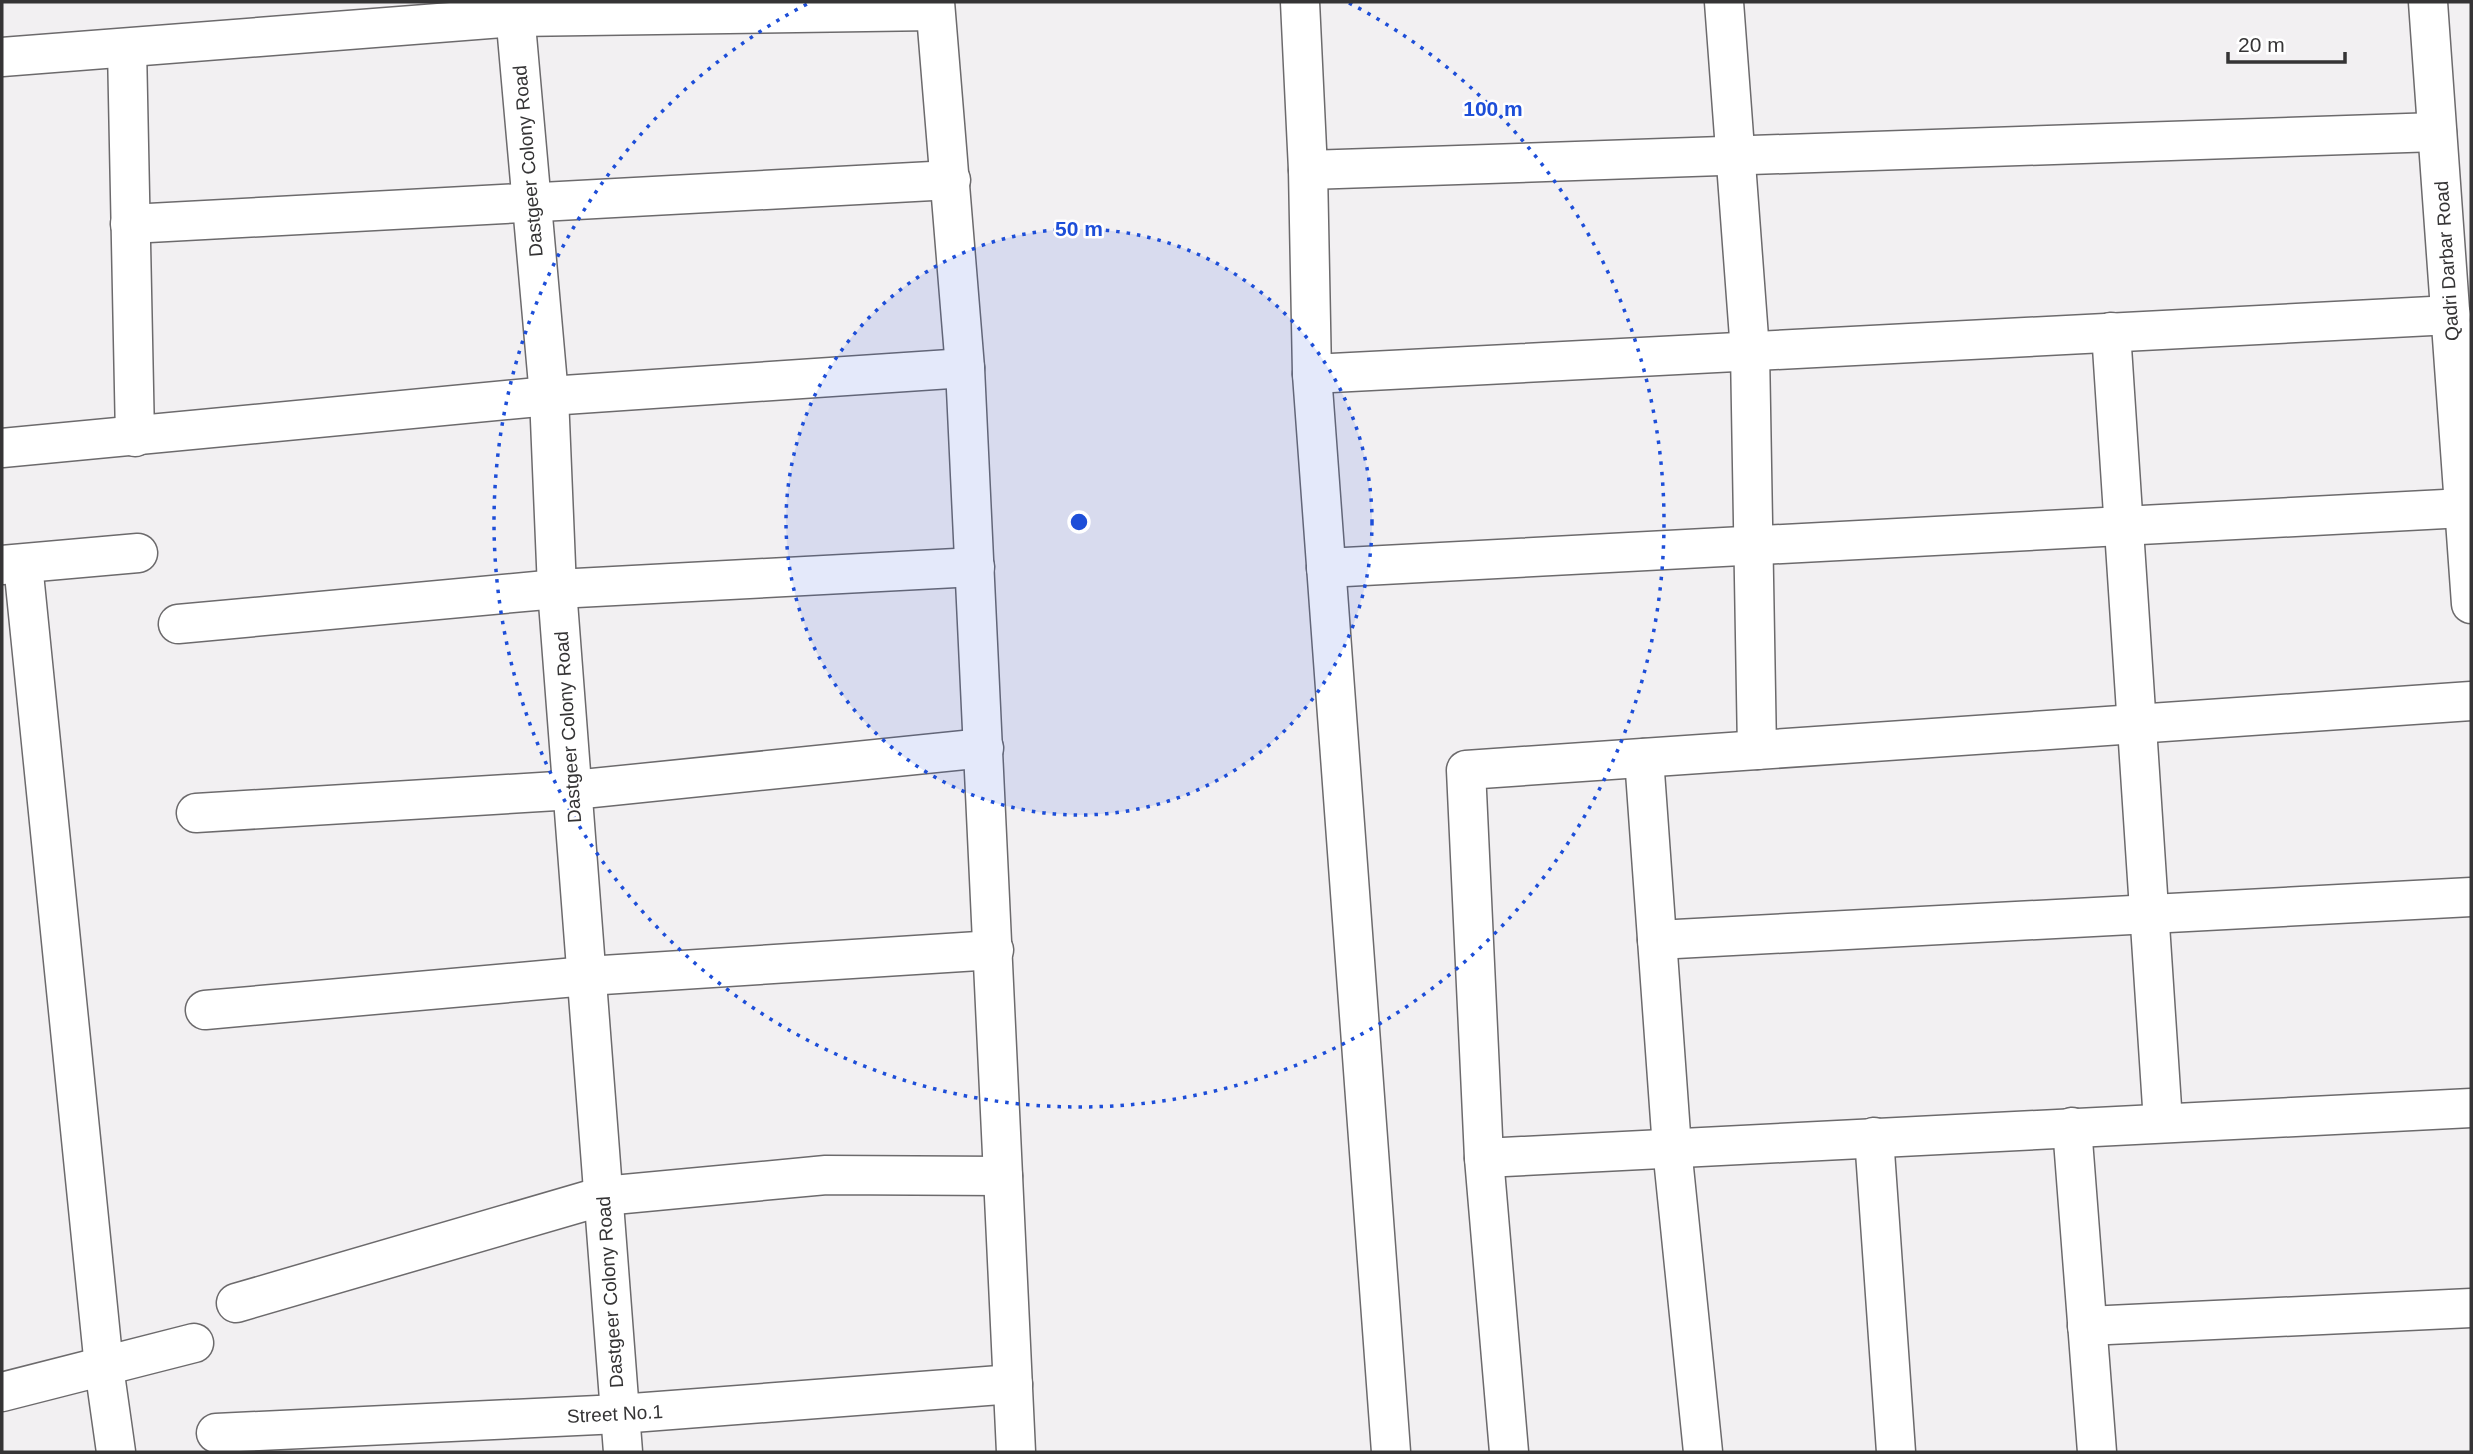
<svg xmlns="http://www.w3.org/2000/svg" width="2473" height="1454" font-family="Helvetica,sans-serif">
	<style>
		.lines { fill: none; stroke-linecap: round; stroke-linejoin: round }
		.minor-casing { stroke: #6c6a6c; stroke-width: 41 }
		.minor { stroke: #fff; stroke-width: 38 }
		.ring { fill: none; stroke: #1d4ed8; stroke-width: 3.5; stroke-dasharray: 3.5 7 }
		.labels { text-anchor: middle; dominant-baseline: central; stroke-width: 5; stroke-linejoin: round; paint-order: stroke }
		.street-label { font-size: 19px; fill: #353435; stroke: #fff }
		.centre { fill: #1d4ed8; stroke: #fff; stroke-width: 3.5 }
		.ring-label { font-size: 21px; text-anchor: middle; font-weight: bold; fill: #1d4ed8; stroke: #fff; stroke-width: 5; stroke-linejoin: round; paint-order: stroke }
	</style>
	<rect width="100%" height="100%" fill="#f2f0f2"/>
	<g class="lines">
		<!-- minor casing -->
		<g class="minor-casing">
			<g id="minor">
				<path d="M514,2L549,396L557,589L623,1452"/>
				<path d="M935,2L965,368L1016,1452"/>
				<path d="M1300,2L1308,170L2437,132"/>
				<path d="M1724,2L1750,351L1757,750"/>
				<path d="M2428,2L2471,604"/>
				<path d="M127,48L135,437"/>
				<path d="M2,57L515,17L935,11"/>
				<path d="M1308,170L1312,374L1391,1452"/>
				<path d="M130,224L951,180"/>
				<path d="M2111,332L2163,1122"/>
				<path d="M1312,374L2451,315"/>
				<path d="M2,448L549,396L965,368"/>
				<path d="M23,564L104,1367L116,1452"/>
				<path d="M2,565L138,553"/>
				<path d="M1326,568L2464,508"/>
				<path d="M178,624L557,589L975,567"/>
				<path d="M1644,758L1672,1148L1703,1452"/>
				<path d="M196,813L573,790L984,748"/>
				<path d="M1657,940L2471,897"/>
				<path d="M205,1010L587,976L994,950"/>
				<path d="M2072,1127L2097,1452"/>
				<path d="M1874,1137L1896,1452"/>
				<path d="M1484,1158L2471,1108"/>
				<path d="M236,1303L603,1196L826,1175L1003,1176"/>
				<path d="M2087,1326L2471,1308"/>
				<path d="M2,1392L194,1343"/>
				<path d="M216,1433L619,1414L1013,1384"/>
				<path d="M1509,1452L1484,1158L1466,770L2471,701"/>
			</g>
		</g>
		<!-- minor -->
		<use href="#minor" class="minor"/>
	</g>
	<!-- distance rings -->
	<circle cx="1079" cy="522" r="293" fill="#1d4ed8" fill-opacity=".12"/>
	<g class="ring">
		<circle cx="1079" cy="522" r="293"/>
		<path d="M1349 3A585 585 0 1 1 809 3"/>
	</g>
	<g class="labels">
		<!-- street labels -->
		<g class="street-label">
			<text transform="translate(528 161) rotate(-95)">Dastgeer Colony Road</text>
			<text transform="translate(2447 261) rotate(-94)">Qadri Darbar Road</text>
			<text transform="translate(568 727) rotate(-94)">Dastgeer Colony Road</text>
			<text transform="translate(610 1292) rotate(-94)">Dastgeer Colony Road</text>
			<text transform="translate(615 1414) rotate(-3)">Street No.1</text>
		</g>
	</g>
	<circle cx="1079" cy="522" r="10" class="centre"/>
	<g class="ring-label">
		<text x="1493" y="116">100 m</text>
		<text x="1079" y="236">50 m</text>
	</g>
	<!-- border -->
	<rect width="2473" height="1454" fill="none" stroke="#353435" stroke-width="7"/>
	<!-- scale -->
	<path d="M2228 52v10h117v-10" fill="none" stroke="#353435" stroke-width="3.5"/>
	<text x="2238" y="52" font-size="21" fill="#353435" stroke="#ffffff" stroke-width="5" paint-order="stroke">20 m</text>
</svg>
